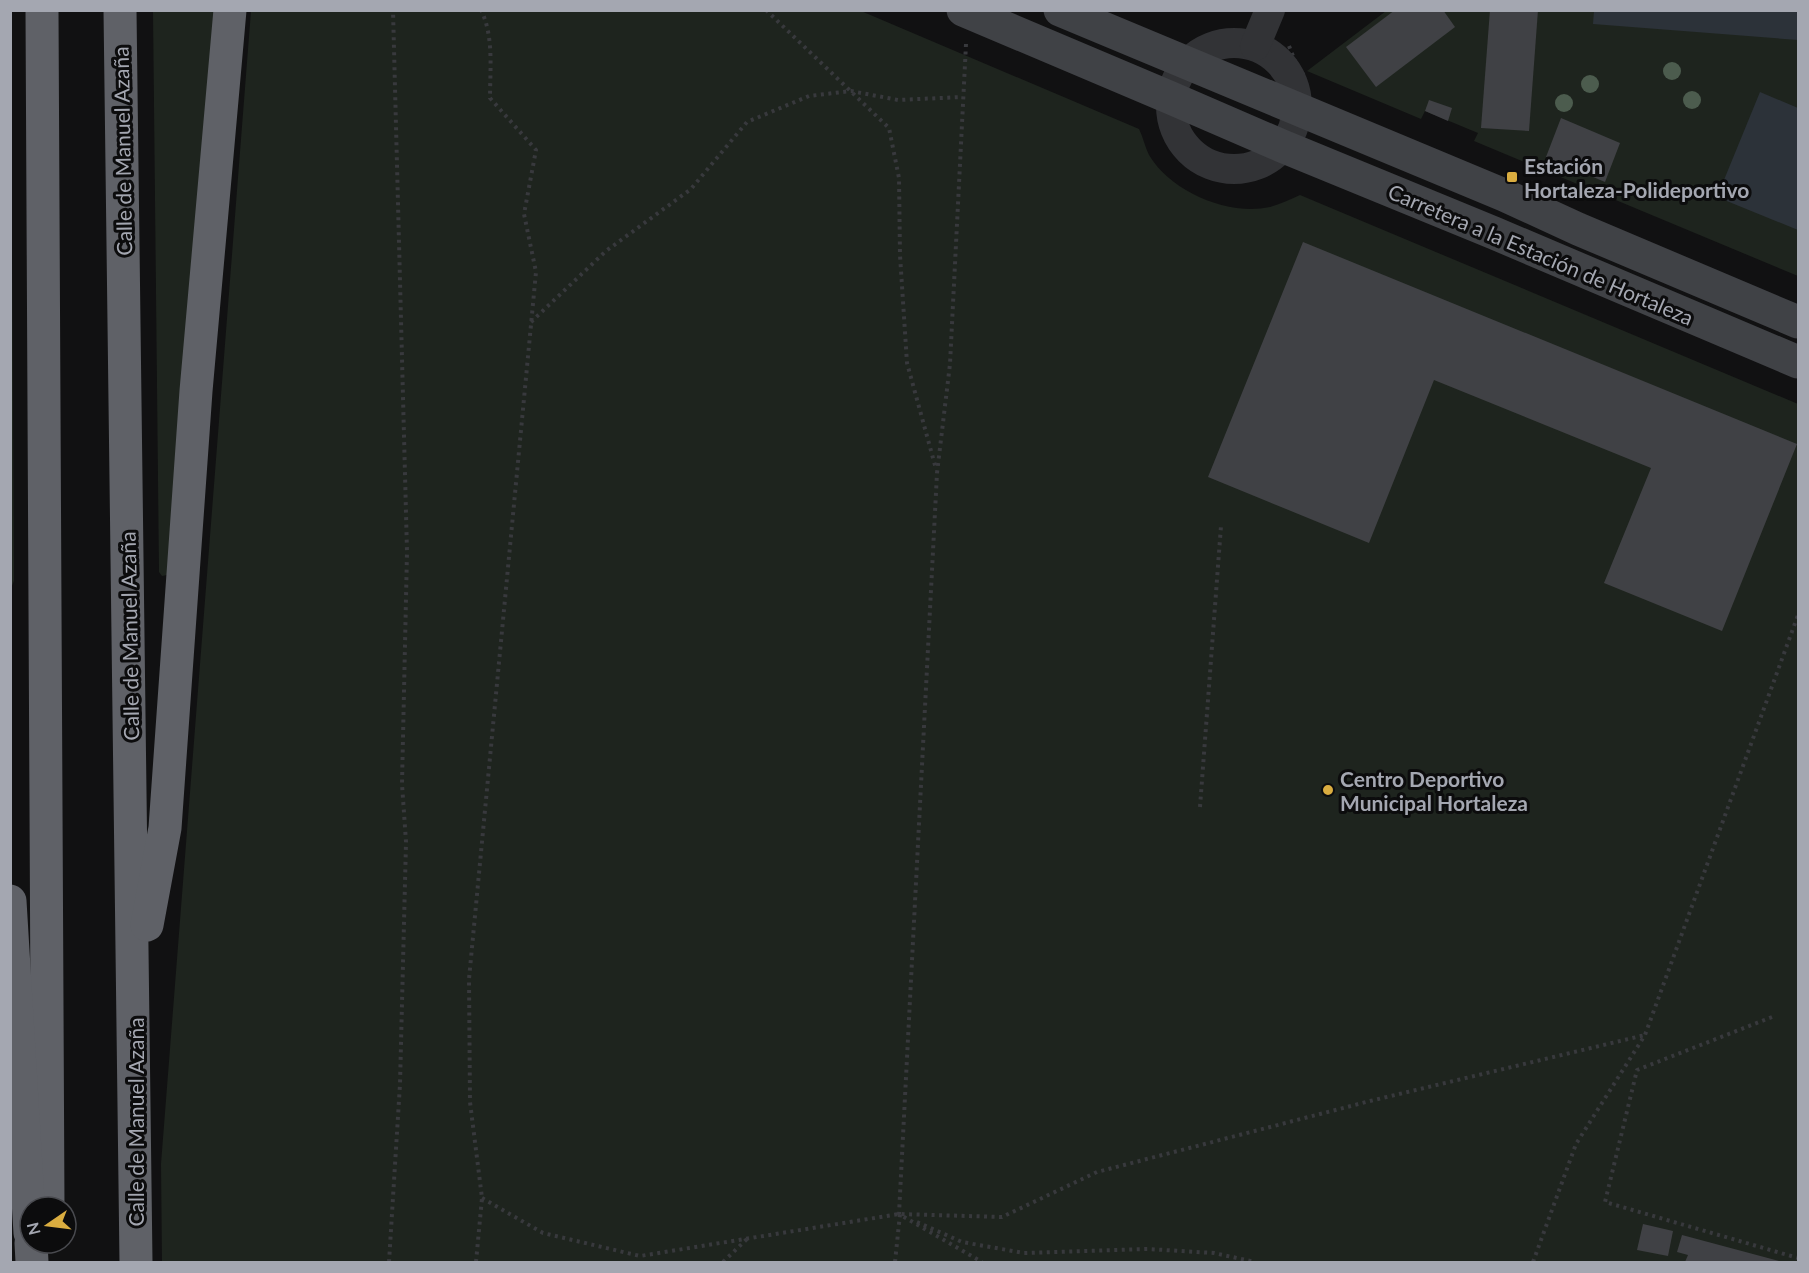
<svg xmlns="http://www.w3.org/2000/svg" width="1809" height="1273" font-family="Lato,sans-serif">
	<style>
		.green { fill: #1e241e }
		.water { fill: #2c3239 }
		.building { fill: #404145 }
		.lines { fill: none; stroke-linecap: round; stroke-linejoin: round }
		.path { stroke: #38393d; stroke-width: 4; stroke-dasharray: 3 4.5; stroke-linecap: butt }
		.street { stroke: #323336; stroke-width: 30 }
		.secondary { stroke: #404246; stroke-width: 33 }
		.highway { stroke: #5f6167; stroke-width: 33 }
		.tree { fill: #4c5c4e }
		.poi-dot { fill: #daad40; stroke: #0c0c0d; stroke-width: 2 }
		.labels { text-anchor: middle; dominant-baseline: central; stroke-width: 6; stroke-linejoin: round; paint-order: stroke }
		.street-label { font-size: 21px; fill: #a4a7b1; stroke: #0c0c0d }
		.poi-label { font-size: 21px; font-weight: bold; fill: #a4a7b1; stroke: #0c0c0d; text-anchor: start }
	</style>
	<rect width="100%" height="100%" fill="#111112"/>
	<!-- green -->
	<g class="green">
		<path d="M153,11H217L167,575L162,576L159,572Z"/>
		<path d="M251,11H861L1139,129C1143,137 1145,147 1149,155C1171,192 1228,216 1270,207C1280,204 1291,199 1300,195L1798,404V1262H162L161,1164Z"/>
		<path d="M1386,11H1798V276L1474,141L1478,133L1425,111L1421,119L1307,71Z"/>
		<path d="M11,94L14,560V581L11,588Z"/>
	</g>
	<!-- water -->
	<g class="water">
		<path d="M1594,11H1798V40L1593,24Z"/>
		<path d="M1760,92L1798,108V230L1717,197Z"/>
	</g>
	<!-- building -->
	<g class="building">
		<path d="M1395,10H1443L1455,27L1376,87L1346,47Z"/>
		<path d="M1490,10H1538L1529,131L1481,128Z"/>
		<path d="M1429,100L1452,108L1448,121L1425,111Z"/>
		<path d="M1561,118L1620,143L1605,182L1546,157Z"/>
		<path d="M1303,242L1797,444L1722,631L1604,583L1651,468L1434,380L1369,543L1208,477Z"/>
		<path d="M1643,1224L1673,1231L1668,1256L1637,1250Z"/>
		<path d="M1682,1235L1783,1262H1685L1688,1255L1677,1252Z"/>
	</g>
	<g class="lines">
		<!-- path -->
		<g class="path">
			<path d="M766,10L889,128L899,178L900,255L907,363L936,469"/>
			<path d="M966,44L950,364L937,473L899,1214L982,1262"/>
			<path d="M1289,46L1298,69L1305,76"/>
			<path d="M531,322L606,251L691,189L747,122L809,96L851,91L898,100L962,97"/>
			<path d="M1200,807L1221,526"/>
			<path d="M1772,1017L1637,1070L1605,1202L1798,1258"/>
			<path d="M482,1198L543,1233L640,1256L899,1214L1002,1217L1097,1172L1370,1101L1645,1035"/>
			<path d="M917,1222L962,1242L1024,1253L1148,1249L1214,1253L1255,1262"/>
			<path d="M389,1262L400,1084L406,842L402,784L407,552L393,10"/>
			<path d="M476,1262L482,1198L470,1102L469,979L536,272L524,214L536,150L490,98C490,70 494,36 481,10"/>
			<path d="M723,1262L748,1238"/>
			<path d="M895,1262L900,1214"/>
			<path d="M1533,1262L1576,1144L1645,1035L1798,615"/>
		</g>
		<!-- street -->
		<g class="street">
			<circle cx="1234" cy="106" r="63"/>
			<path d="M1255,46L1270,10"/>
		</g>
		<!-- secondary -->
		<g class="secondary">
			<path d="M963,10L1171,98L1282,146L1494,233L1798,362"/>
			<path d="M1060,10L1504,195L1578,229L1798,322"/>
		</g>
		<!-- highway -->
		<g class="highway">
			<path d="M42,10L48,1207"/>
			<path d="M120,10L136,1262"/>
			<path d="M10,901L30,1233"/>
			<path d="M147,925L165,828L196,391L230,10"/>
			<path d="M31,1243L32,1262"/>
		</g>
	</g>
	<!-- trees -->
	<g class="tree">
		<circle cx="1672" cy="71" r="9"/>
		<circle cx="1590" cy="84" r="9"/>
		<circle cx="1692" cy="100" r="9"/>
		<circle cx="1564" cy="103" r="9"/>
	</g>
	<!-- markers -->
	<g class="poi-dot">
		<rect x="1506" y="171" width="12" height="12" rx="3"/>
		<circle cx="1328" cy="790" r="6"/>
	</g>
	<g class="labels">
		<!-- street labels -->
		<g class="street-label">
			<text transform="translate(122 151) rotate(-91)">Calle de Manuel Azaña</text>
			<text transform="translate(1541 254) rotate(23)">Carretera a la Estación de Hortaleza</text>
			<text transform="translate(129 636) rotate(-91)">Calle de Manuel Azaña</text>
			<text transform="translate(135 1122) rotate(-90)">Calle de Manuel Azaña</text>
		</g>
		<!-- poi labels -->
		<g class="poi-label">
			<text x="1524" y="165">Estación<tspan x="1524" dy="24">Hortaleza-Polideportivo</tspan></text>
			<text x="1340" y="778">Centro Deportivo<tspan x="1340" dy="24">Municipal Hortaleza</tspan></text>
		</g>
	</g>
	<!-- border -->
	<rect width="1809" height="1273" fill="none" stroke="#a4a7b1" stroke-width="24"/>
	<!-- north arrow -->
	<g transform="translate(48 1225) rotate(256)"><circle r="28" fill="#0c0c0d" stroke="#494a4f" stroke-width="1.5"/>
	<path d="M0-4.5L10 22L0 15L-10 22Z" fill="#daad40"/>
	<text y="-9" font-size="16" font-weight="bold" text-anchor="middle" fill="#a4a7b1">N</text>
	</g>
</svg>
